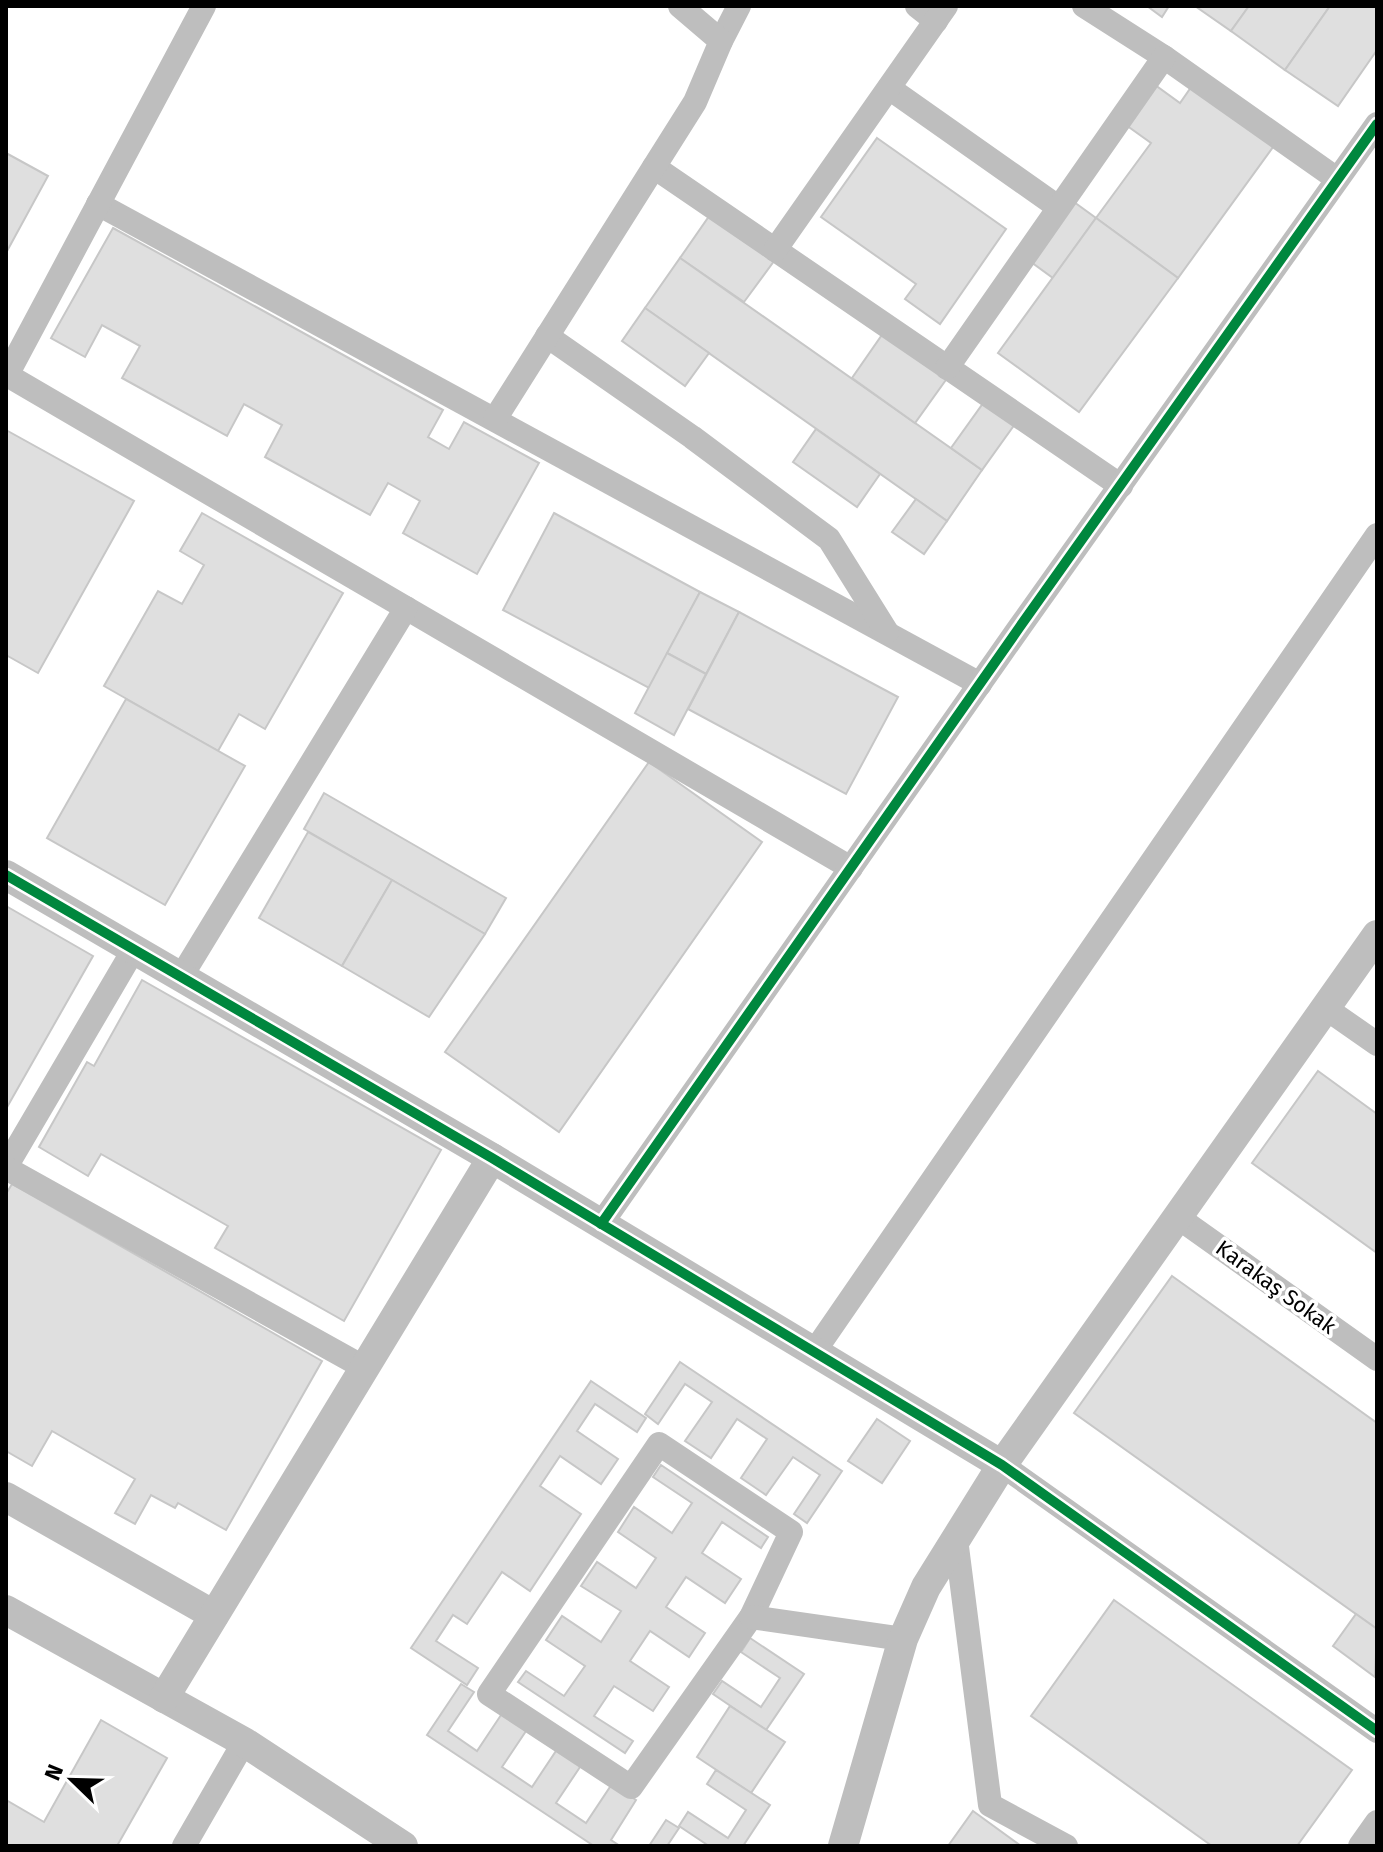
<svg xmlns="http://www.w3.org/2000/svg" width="1383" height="1852" font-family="'Fira Sans',sans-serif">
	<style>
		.building { fill: #dfdfdf; stroke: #c7c7c7; stroke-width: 2 }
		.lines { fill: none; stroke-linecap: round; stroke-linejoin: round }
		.minor { stroke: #bebebe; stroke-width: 24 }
		.tertiary { stroke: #bebebe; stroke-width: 30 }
		.cycleway-casing { stroke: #fff; stroke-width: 15 }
		.cycleway { stroke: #00873e; stroke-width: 10 }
		.labels { text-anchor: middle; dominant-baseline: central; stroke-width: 7; stroke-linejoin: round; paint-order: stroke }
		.street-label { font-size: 22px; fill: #000; stroke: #fff }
	</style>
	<rect width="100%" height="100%" fill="#fff"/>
	<!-- building -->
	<g class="building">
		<path d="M1147,6H1169L1162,17Z"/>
		<path d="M1195,6H1249L1231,31Z"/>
		<path d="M1249,6H1330L1285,70L1231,31Z"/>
		<path d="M1330,6H1377V50L1338,106L1285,70Z"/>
		<path d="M1194,83L1276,143L1178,278L1096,218L1151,143L1126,125L1155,85L1180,103Z"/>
		<path d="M877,138L1006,229L940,324L905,299L916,284L821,217Z"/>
		<path d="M6,153L48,176L6,253Z"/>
		<path d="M1074,202L1096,218L1053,278L1031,262Z"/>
		<path d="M712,212L777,257L744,302L680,258Z"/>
		<path d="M1096,218L1178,278L1079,412L998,353Z"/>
		<path d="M113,228L443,410L428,437L449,449L464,422L539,463L477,574L403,533L420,501L388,483L370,515L265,457L282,425L244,404L227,436L122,378L140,346L102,325L85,357L51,338Z"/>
		<path d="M680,258L982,470L947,521L645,308Z"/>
		<path d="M645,308L709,353L685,386L622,341Z"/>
		<path d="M884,332L948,377L915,423L852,378Z"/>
		<path d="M984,402L1015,424L982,470L951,448Z"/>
		<path d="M816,429L880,474L857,507L793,462Z"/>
		<path d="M6,430L134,501L38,673L6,655Z"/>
		<path d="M916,499L947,521L924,554L892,532Z"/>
		<path d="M202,513L343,593L265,729L239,714L218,751L104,686L158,591L182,604L204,565L180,551Z"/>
		<path d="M554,513L700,592L649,688L503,610Z"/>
		<path d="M700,592L739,612L706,674L667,653Z"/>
		<path d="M739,612L898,697L846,794L688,709Z"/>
		<path d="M667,653L706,674L674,735L635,713Z"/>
		<path d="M126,699L245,766L165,905L47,838Z"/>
		<path d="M649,762L762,842L559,1132L445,1052Z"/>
		<path d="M324,793L506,898L485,934L304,829Z"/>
		<path d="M308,832L392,880L342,966L259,918Z"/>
		<path d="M392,880L485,934L429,1017L342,966Z"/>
		<path d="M6,906L93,956L6,1109Z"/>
		<path d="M142,980L441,1150L344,1321L215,1248L228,1226L101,1154L88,1176L39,1147L87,1062L94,1066Z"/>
		<path d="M1318,1071L1377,1114V1253L1252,1163Z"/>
		<path d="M12,1184L322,1361L226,1530L178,1503L175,1508L151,1495L135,1524L115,1513L135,1479L52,1431L32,1466L6,1451V1194Z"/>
		<path d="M1172,1276L1377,1423V1629L1074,1413Z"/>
		<path d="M680,1362L842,1471L807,1523L794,1514L820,1475L793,1457L766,1495L741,1478L767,1439L737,1419L711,1458L685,1441L712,1402L685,1384L658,1424L645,1414Z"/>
		<path d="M591,1381L646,1418L637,1432L595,1404L577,1431L618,1459L601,1484L560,1456L540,1486L581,1514L530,1591L502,1572L467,1624L453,1615L436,1641L478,1668L467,1685L411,1648Z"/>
		<path d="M877,1419L910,1441L882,1483L848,1461Z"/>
		<path d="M661,1465L768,1537L761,1548L722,1522L702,1553L741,1579L725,1603L686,1577L666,1607L705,1633L689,1657L650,1631L630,1661L669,1687L653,1711L614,1686L594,1716L633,1741L625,1753L518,1682L526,1671L564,1696L585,1666L546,1640L562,1616L601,1642L621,1611L581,1586L597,1562L636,1588L656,1558L618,1532L634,1507L672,1533L692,1503L653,1477Z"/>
		<path d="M1114,1600L1352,1770L1297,1846H1212L1031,1716Z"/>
		<path d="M1356,1614L1377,1629L1375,1677L1333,1646Z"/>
		<path d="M750,1638L804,1674L766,1730L713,1694L722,1681L761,1707L780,1678L741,1652Z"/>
		<path d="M461,1684L474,1692L448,1731L477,1751L503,1712L528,1728L502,1767L532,1787L558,1748L582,1764L556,1803L586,1823L612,1784L636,1800L611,1840L620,1846H594L427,1735Z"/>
		<path d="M730,1706L785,1742L751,1793L697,1757Z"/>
		<path d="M101,1720L167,1758L117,1846H6V1800L44,1822Z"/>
		<path d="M716,1770L770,1805L743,1846H709L679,1826L688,1812L728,1838L746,1810L707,1784Z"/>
		<path d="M973,1811L1021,1846H948Z"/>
		<path d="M666,1820L679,1828L667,1846H649Z"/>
	</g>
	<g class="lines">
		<!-- minor -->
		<g class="minor">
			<path d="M917,6L936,21"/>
			<path d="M1084,6L1164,57L1337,179"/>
			<path d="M721,41L739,6"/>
			<path d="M889,88L1058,207"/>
			<path d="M654,167L1121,486"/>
			<path d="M98,204L980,684"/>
			<path d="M775,250L946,6"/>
			<path d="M547,336L692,437L829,539L887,632"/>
			<path d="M947,368L1164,57"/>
			<path d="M495,419L695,102L721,41L680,6"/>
			<path d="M406,608L851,868"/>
			<path d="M181,977L406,608L7,375L204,6"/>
			<path d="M1324,1007L1377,1044"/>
			<path d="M6,1167L134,949"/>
			<path d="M6,1168L365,1368"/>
			<path d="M1176,1216L1377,1359"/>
			<path d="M601,1224L1019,628L1377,124"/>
			<path d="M814,1352L1377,535"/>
			<path d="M659,1444L791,1532L751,1617L631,1787L489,1694Z"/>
			<path d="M1002,1465L1377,1731"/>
			<path d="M956,1539L990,1805L1066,1846"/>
			<path d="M751,1617L903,1639"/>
			<path d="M184,1846L244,1742"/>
			<path d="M1360,1846L1377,1822"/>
		</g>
		<!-- tertiary -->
		<g class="tertiary">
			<path d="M6,875L492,1158L1002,1465"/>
			<path d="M6,1497L214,1615"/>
			<path d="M6,1610L244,1742L403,1846"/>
			<path d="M164,1698L492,1158"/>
			<path d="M843,1846L903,1639L926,1587L1002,1465L1377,935"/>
		</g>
		<!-- cycleway casing -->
		<g class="cycleway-casing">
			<g id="cycleway">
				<path d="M6,875L492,1158L1002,1465L1377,1731"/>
				<path d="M601,1224L1019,628L1377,124"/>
			</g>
		</g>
		<!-- cycleway -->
		<use href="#cycleway" class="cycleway"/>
	</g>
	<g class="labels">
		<!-- street labels -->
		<g class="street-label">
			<text transform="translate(1276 1287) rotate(36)">Karakaş Sokak</text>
		</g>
	</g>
	<!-- border -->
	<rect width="1383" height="1852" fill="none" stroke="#000000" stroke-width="16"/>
	<!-- north arrow -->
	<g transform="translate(72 1780) rotate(293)" stroke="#ffffff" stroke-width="6" paint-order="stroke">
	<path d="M0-6L14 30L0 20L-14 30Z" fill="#000000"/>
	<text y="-12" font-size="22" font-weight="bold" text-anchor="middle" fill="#000000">N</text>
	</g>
</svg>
